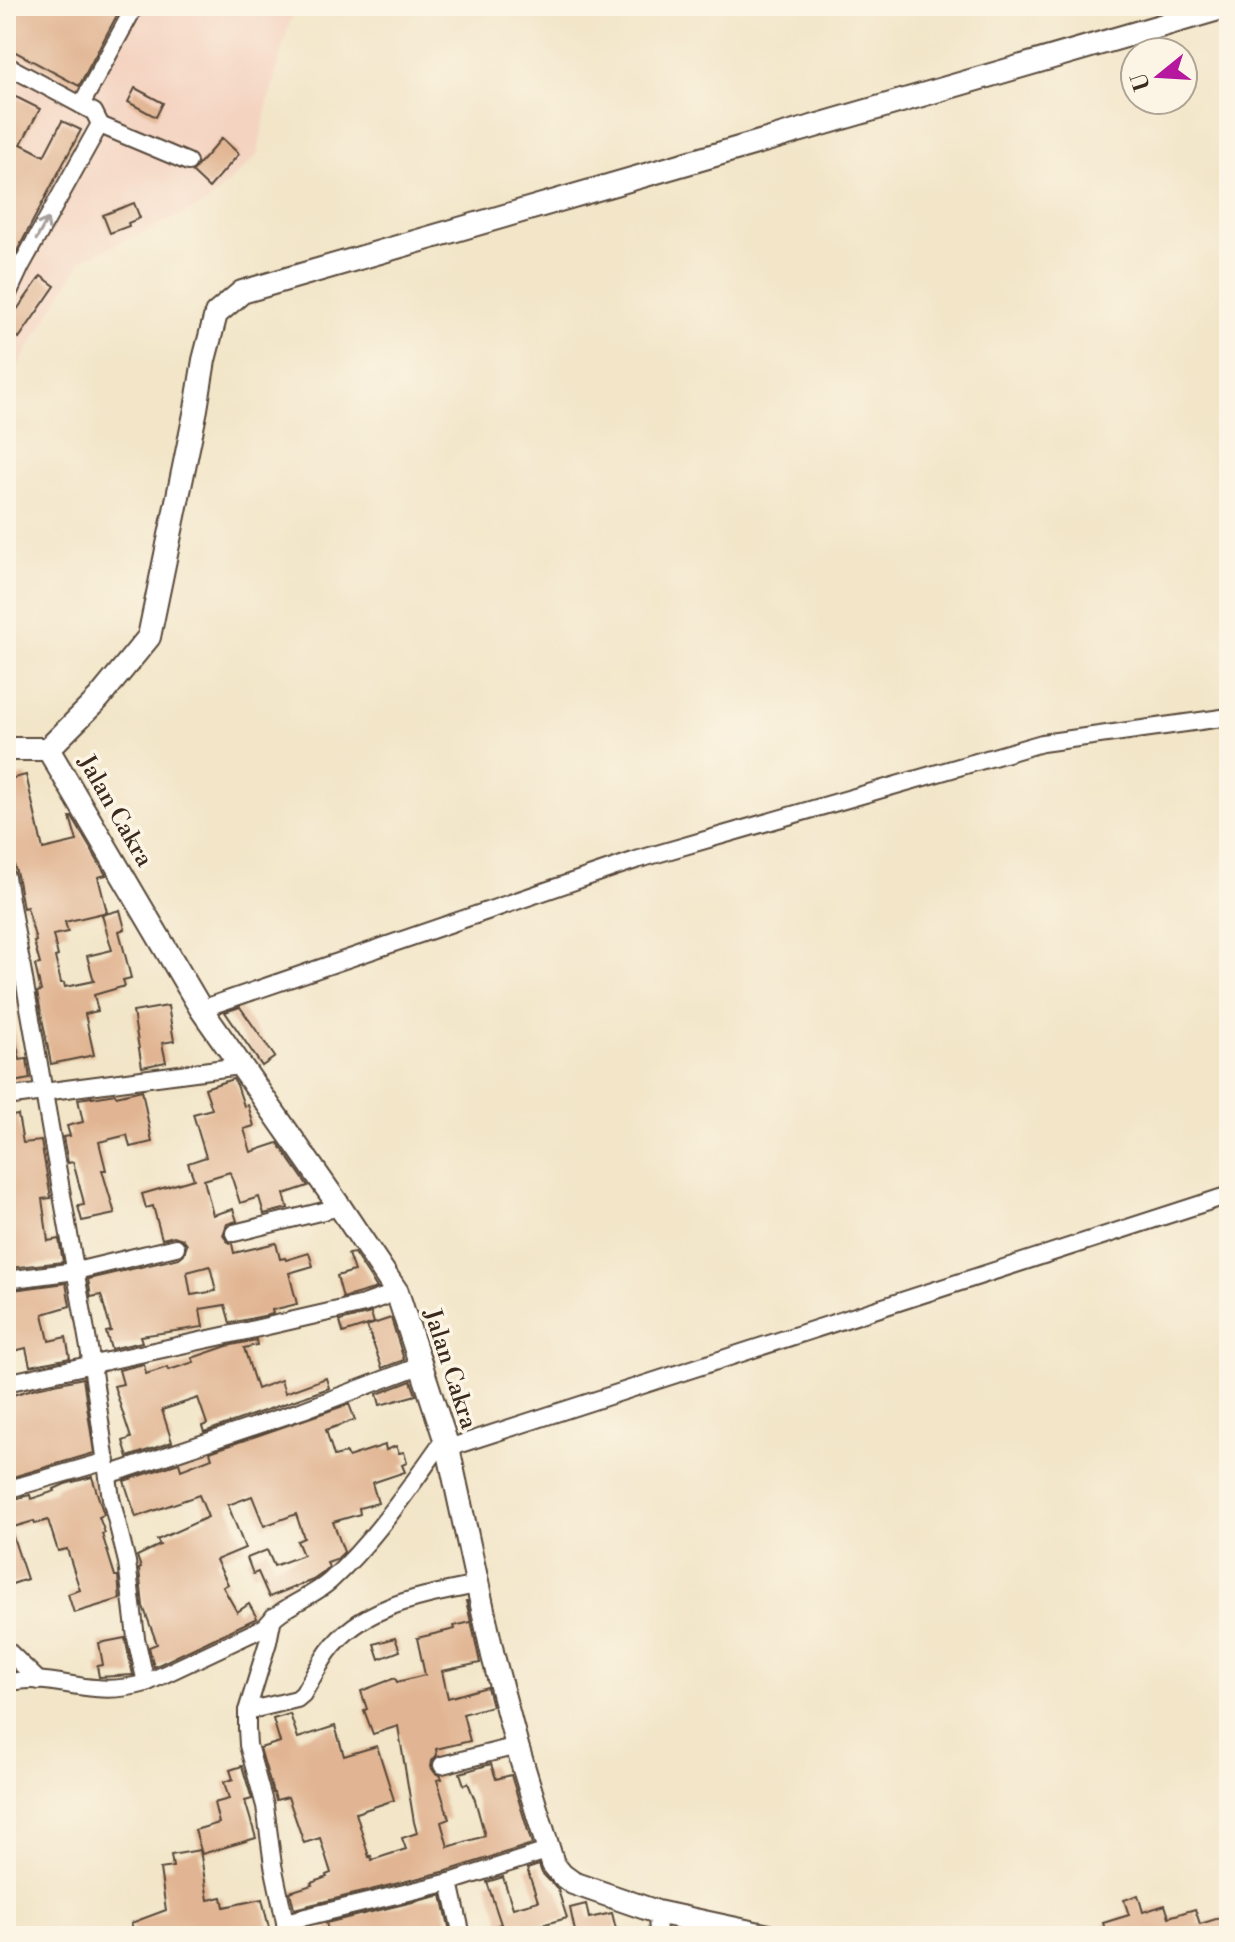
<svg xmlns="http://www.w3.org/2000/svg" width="1235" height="1942" font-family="'Libre Bodoni',serif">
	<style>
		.built { fill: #f4d3c1 }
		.building { fill: #e1b593; fill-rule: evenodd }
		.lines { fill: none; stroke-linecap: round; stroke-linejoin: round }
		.street-casing { stroke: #564638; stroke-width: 20 }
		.secondary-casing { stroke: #564638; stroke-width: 26 }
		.street { stroke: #fff; stroke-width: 16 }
		.secondary { stroke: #fff; stroke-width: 22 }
		.oneway { stroke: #a79f9a }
		.labels { text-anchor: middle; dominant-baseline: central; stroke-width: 7; stroke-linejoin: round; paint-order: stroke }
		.street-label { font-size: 24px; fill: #3b2a1e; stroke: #fcf5e5 }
	</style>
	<rect width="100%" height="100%" fill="#fcf5e5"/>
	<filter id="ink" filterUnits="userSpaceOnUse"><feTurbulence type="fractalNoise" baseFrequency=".0125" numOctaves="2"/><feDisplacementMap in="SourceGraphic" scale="16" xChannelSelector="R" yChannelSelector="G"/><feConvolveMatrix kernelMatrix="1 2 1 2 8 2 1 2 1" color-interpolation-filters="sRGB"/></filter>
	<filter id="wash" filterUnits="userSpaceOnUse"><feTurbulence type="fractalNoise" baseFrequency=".006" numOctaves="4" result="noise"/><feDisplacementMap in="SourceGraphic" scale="32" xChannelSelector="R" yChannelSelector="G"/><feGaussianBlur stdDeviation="1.8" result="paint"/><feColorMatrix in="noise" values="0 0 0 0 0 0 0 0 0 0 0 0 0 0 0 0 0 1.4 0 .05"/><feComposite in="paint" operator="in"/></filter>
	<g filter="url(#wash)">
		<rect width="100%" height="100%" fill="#f2e5c8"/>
		<!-- built -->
		<path class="built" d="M6,6H294L267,106L257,156L206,204L82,260L6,386Z"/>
		<g id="blocks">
			<!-- building -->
			<g class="building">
				<path d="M6,6H122L79,86L6,47Z"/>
				<path d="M135,88L163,103L156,117L128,102Z"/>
				<path d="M6,92L40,109L21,144L33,150L44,156L62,121L81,130L6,272Z"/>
				<path d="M222,138L239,154L209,188L192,172Z"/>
				<path d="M134,203L140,218L128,223L129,226L110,233L103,215Z"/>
				<path d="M41,276L55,286L19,338L6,328V325Z"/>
				<path d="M26,775L43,849L77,841L70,817H72L106,875L98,877L107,912L65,922L68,932L53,935L58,956L55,957L61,983H64L65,987L94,981L87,956L112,950L102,915L120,910L125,929L119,931L131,978L123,980L125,986L94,995L98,1011L85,1014L94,1055L51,1064L37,992L41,991L35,965L40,964L34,942L36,941L27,907L23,908L17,875L6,838V820L12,819L6,796V780Z"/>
				<path d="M168,1006L174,1041L162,1043L166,1062L142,1067L133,1012Z"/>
				<path d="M240,1007L275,1057L262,1066L225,1012Z"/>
				<path d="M6,1023H12L20,1060L27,1059L30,1079L13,1082L9,1063H6Z"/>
				<path d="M233,1079L237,1085L244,1106L248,1105L254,1126L244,1129L251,1152L278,1143L308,1186L284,1194L288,1208L264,1214L259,1197L240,1203L230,1172L204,1180L213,1215L233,1209L237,1221L227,1224L223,1235L227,1241L232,1244L234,1253L276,1243L280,1259L285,1258L286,1260L309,1253L313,1266L289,1273L297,1304L272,1310L273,1314L230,1323L225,1305L200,1309L203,1327L140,1336L142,1342L111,1349L106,1332L111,1331L101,1295L91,1297L88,1279L179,1258L184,1254L187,1245L183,1239L174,1236L162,1239L153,1206L146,1208L142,1194L194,1179L188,1163L206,1157L193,1114L212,1109L205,1088ZM210,1266L216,1291L191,1295L187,1272Z"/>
				<path d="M142,1090L152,1142L130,1147L127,1135L99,1142L106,1170H102L115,1214L82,1221L78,1206L84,1205L83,1199L73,1162L68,1163L63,1137L70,1136L67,1126L83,1122L78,1099L92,1097V1098L115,1094L116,1096Z"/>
				<path d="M18,1115L23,1143L41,1141L51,1198L42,1199L48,1241L59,1239L63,1262L10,1268H6V1194L10,1193L6,1166V1117Z"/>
				<path d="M354,1253L377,1288L343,1298L337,1276L354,1271L348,1254Z"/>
				<path d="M66,1283L70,1306L43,1314L49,1341L66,1337L70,1358L30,1366L26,1348L6,1353V1294L13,1293V1290Z"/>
				<path d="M371,1313L374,1323L343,1333L340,1321Z"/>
				<path d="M391,1318L404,1360L382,1368L367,1326Z"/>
				<path d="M256,1340L257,1345L244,1348L257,1389L281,1380L285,1393L326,1378L329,1388L204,1432L202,1426L207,1424L198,1398L162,1410L172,1442L128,1457L123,1441L131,1438L114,1386L123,1384L119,1370L144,1364L146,1374L168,1367L169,1370L194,1362L192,1358L227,1346Z"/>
				<path d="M83,1378L94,1453L6,1479V1425L12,1424L6,1405V1397L36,1388Z"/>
				<path d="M411,1381L416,1395L380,1405L377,1394Z"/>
				<path d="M349,1404L355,1420L326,1430L334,1456L346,1453L348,1457L385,1445L386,1450L396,1446L399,1453L404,1452L407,1463L402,1465L405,1472L372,1483L378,1503L359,1508L360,1514L333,1522L344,1552L336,1560L327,1563L329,1567L323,1573L313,1580L269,1597L258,1572L253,1574L247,1558L267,1550L274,1566L303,1555L297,1541L304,1538L296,1514L264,1526L252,1496L228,1505L245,1548L216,1560L228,1584L223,1587L237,1612L249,1604L257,1618L154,1667L149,1647L157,1644L143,1606L139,1569L141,1568L137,1556L160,1545L157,1540L208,1517L199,1495L136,1517L124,1481L179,1463L181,1470L212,1458L210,1452Z"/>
				<path d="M92,1477L104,1515L99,1517L105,1533L102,1534L115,1576H118L120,1599L74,1613L68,1594L80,1590L67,1549L58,1551L48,1520L35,1524L34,1521L10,1528L27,1579L6,1586V1501L30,1495L31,1499L55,1491L54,1489L65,1484Z"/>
				<path d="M466,1601H467L480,1663L442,1671L448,1698L487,1687L492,1706L463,1714L470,1741L436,1749L437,1755L432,1761L431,1767L435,1773L441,1776L442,1779L437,1780L449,1819L441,1822L448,1847L485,1836L475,1800L468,1783L464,1785L460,1773L491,1764L496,1779L511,1775L532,1844L447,1871L294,1909L290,1892L312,1885L311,1883L327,1877L326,1875L331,1873L320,1838L304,1843L288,1797L276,1800L274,1793H273L260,1748L280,1742L273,1719L290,1714L298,1738L335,1726L344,1756L377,1746L394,1800L356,1813L369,1857L371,1856L372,1860L406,1849L402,1838L417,1833L414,1822L398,1726L373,1734L364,1710L367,1709L361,1691L395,1678L397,1682L425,1675L417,1638L455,1629L454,1626L471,1622Z"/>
				<path d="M125,1638L133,1675L99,1677L97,1666L103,1665L99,1643Z"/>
				<path d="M395,1638L400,1651L379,1659L374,1644Z"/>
				<path d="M242,1766L252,1799L245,1801L256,1838L202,1854L195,1830L219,1823L214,1803L229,1799L224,1782L233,1779L230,1770Z"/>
				<path d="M200,1850L208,1900L222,1897L224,1907L262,1899L271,1936H152L151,1931L136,1936L131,1923L166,1910L160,1869L173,1867L171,1855Z"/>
				<path d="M539,1865L542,1873L558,1890L567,1918L523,1930L525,1936H473V1933L501,1924L487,1882L503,1877L513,1908L538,1901L527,1869Z"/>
				<path d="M442,1895L451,1936H330L326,1923Z"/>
				<path d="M1138,1895L1143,1912L1165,1905L1169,1917L1195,1909L1200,1924L1229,1915V1936H1107L1103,1923L1129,1915L1124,1900Z"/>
				<path d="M586,1904L589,1918L612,1913L616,1929L592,1934L593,1936H576L570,1908Z"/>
			</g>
		</g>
	</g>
	<g filter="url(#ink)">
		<use href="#blocks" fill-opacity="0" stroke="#564638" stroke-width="2"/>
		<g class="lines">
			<!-- street casing -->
			<g class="street-casing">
				<g id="street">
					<path d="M6,65L94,112L100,124L21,266L6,298"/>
					<path d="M81,105L135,6"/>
					<path d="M100,125L188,162"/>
					<path d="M6,877L92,1365L111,1498L127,1562L136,1638L146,1683L265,1627C282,1605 310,1599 330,1581C375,1540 409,1488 445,1438"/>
					<path d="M201,1009L636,860L1042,743L1229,717"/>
					<path d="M6,1097L240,1066"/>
					<path d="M234,1233L340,1207"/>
					<path d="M6,1280L76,1271L176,1247"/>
					<path d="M6,1383L246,1331L364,1304L397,1292"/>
					<path d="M448,1448L1229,1195"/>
					<path d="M108,1475L303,1410L422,1365"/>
					<path d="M6,1490L107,1461"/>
					<path d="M273,1617L268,1642L247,1711V1728L248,1745L265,1806L273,1865L285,1922L287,1936"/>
					<path d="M6,1649L39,1681"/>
					<path d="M6,1684C34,1674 67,1686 95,1688C113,1690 129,1688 146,1683"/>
					<path d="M247,1711L297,1699L303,1694C311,1680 319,1665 328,1652C363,1604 424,1596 477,1585"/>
					<path d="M442,1765L517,1746"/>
					<path d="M450,1882L462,1936"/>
					<path d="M657,1912L658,1936"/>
					<path d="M285,1922L450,1882L550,1850"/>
				</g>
			</g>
			<!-- secondary casing -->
			<g class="secondary-casing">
				<g id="secondary">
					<path d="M6,749H48L99,698L149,637L196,409L204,360L216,314L242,292L1229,6"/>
					<path d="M48,749L201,1009L340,1207L397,1292L448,1448L493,1656L517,1746L553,1864L562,1875L573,1883L657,1912L769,1936"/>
				</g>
			</g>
			<!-- street -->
			<use href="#street" class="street"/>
			<!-- secondary -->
			<use href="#secondary" class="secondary"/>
		</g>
		<!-- one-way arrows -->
		<defs><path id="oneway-shaft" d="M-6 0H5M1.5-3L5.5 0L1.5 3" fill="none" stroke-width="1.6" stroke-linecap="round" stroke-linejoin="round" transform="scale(2)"/></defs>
		<use class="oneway" href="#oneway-shaft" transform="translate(42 229) rotate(-61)"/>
	</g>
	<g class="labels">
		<!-- street labels -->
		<g class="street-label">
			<text transform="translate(115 811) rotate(60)">Jalan Cakra</text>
			<text transform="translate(450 1369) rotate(72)">Jalan Cakra</text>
		</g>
	</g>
	<!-- margin -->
	<rect width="1235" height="1942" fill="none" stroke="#fcf5e5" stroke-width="32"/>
	<!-- north arrow -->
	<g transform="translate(1159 76) rotate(252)"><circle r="38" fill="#fcf5e5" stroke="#afa495" stroke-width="2"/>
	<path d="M0-6L14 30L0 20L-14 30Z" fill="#b5179e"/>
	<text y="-12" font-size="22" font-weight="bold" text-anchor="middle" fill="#3b2a1e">U</text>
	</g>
</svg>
